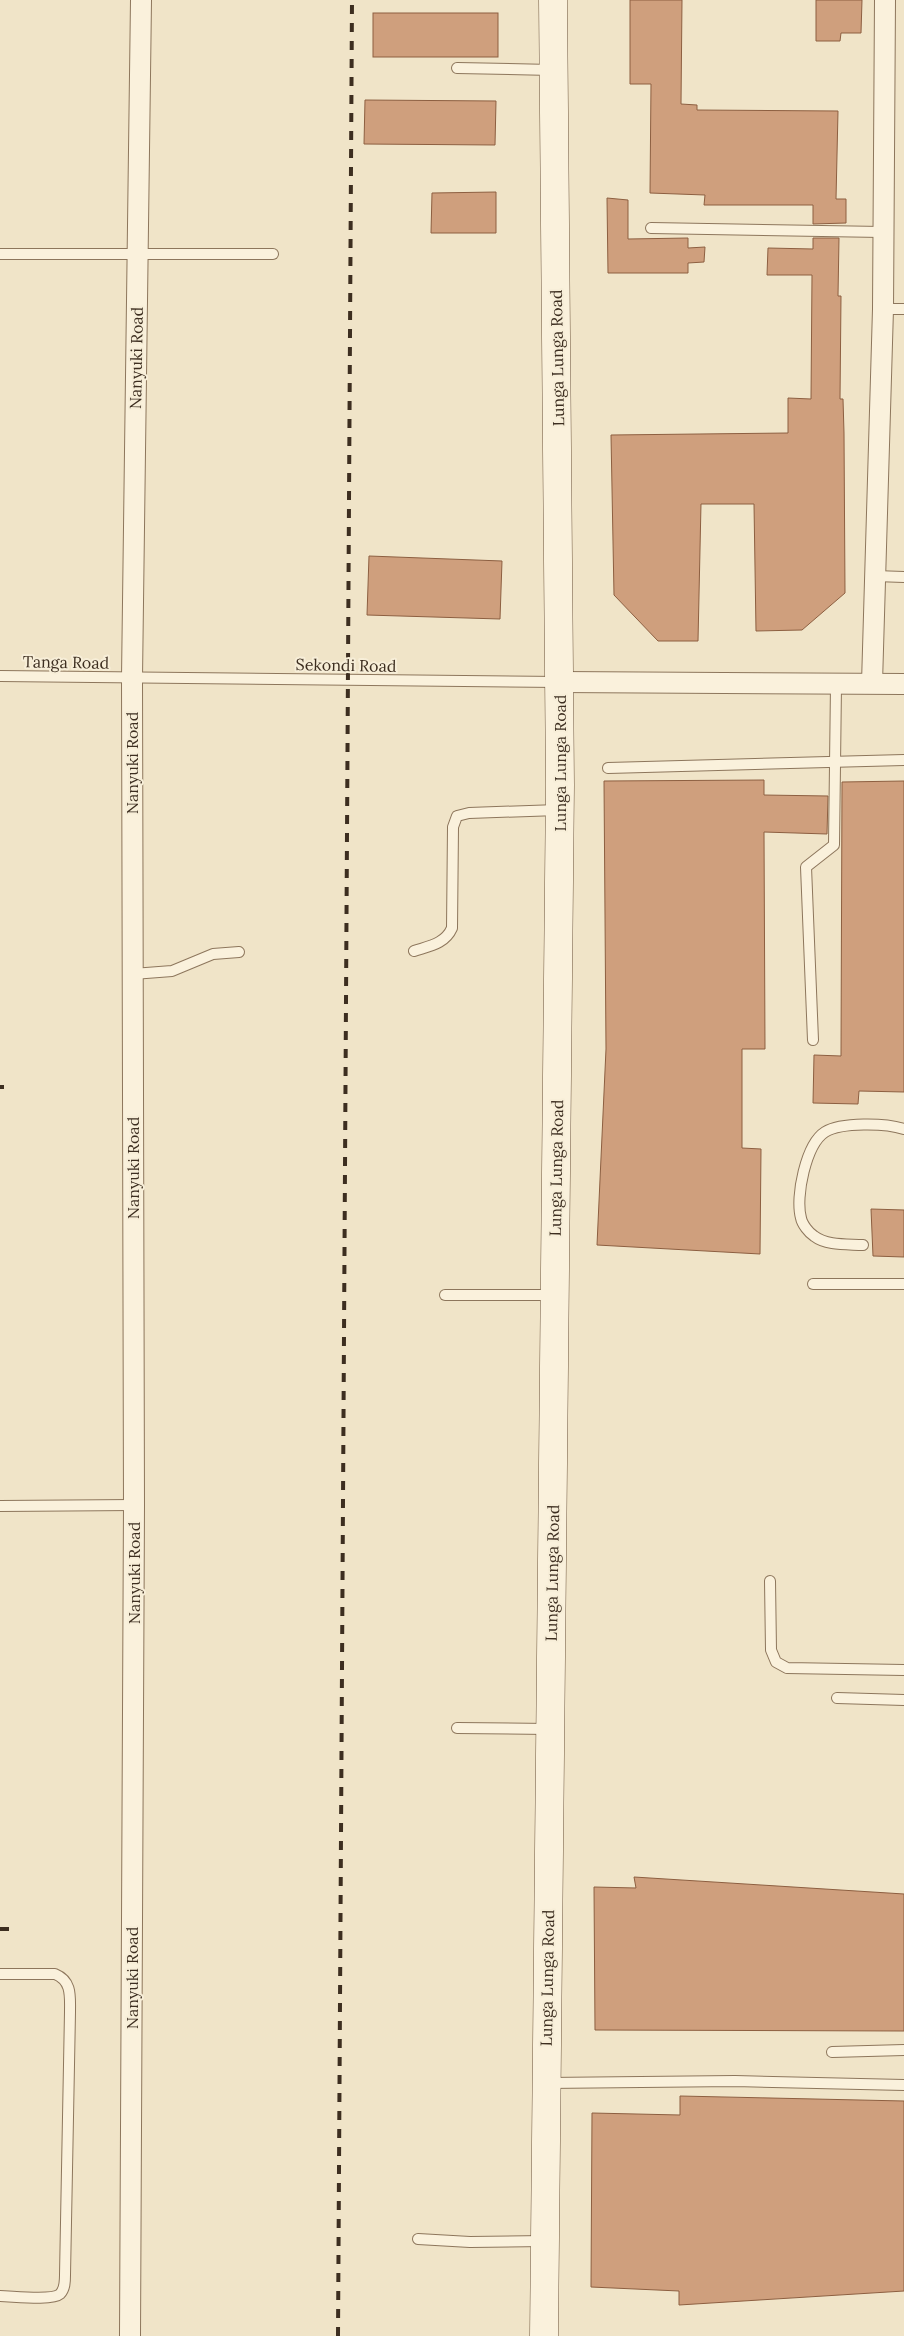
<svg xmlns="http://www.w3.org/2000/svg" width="904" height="2336" font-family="Lora,serif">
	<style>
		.building { fill: #cf9f7d; stroke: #8d5f41 }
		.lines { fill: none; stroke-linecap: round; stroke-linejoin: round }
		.lane-casing { stroke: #8d765c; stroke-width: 12 }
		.street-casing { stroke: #8d765c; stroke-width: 22 }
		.secondary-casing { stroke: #6f573f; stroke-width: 29 }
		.lane { stroke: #faf1dc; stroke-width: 10 }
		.street { stroke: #faf1dc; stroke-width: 20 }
		.secondary { stroke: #faf1dc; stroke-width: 28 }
		.rail { stroke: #3d2e20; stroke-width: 4; stroke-dasharray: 9 9; stroke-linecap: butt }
		.labels { text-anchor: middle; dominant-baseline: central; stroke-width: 4; stroke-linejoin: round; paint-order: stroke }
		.street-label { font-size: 16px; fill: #3d2e20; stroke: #f7eed8 }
	</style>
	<rect width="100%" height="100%" fill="#f0e4c8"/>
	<!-- building -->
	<g class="building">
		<path d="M630,0H682L681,104L697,105V110L838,111L836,199H846V223L813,224V205H704L705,195L650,193L651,84H630Z"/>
		<path d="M816,0H862L861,33H841L840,41H816Z"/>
		<rect x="373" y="13" width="125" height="44"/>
		<path d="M365,100L496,101L495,145L364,144Z"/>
		<path d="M496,192V233H431L432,193Z"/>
		<path d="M607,198L628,200V239L688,238V248L705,247L704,262L688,263V273H608Z"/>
		<path d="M813,238H839L838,296H841L840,399H843L844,433L845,593L802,630L756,631L754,504H701L698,641H658L614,595L611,435L788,433V398L811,399L812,275H767L768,248L813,249Z"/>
		<path d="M369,556L502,561L500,619L367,615Z"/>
		<path d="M764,780V795L828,796L827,834L764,832L765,1049H742V1148L761,1149L760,1254L597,1245L606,1049L604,781Z"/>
		<path d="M904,781V1092L859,1091L858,1104L813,1103L814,1055L841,1056L842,782Z"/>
		<path d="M871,1209L904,1210V1257L873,1256Z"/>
		<path d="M634,1877L904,1894V2031L595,2030L594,1887L636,1888Z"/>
		<path d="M680,2096L904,2101V2291L679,2305V2291L591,2287L592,2113L680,2115Z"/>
	</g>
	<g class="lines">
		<!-- lane casing -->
		<g class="lane-casing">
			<g id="lane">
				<path d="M457,68L552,70"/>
				<path d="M651,228L882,232"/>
				<path d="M0,254H273"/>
				<path d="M883,309H904"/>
				<path d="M875,576L904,577"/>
				<path d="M0,676L559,682"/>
				<path d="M608,768L904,760"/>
				<path d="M414,951C429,946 445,944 452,928L453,827L457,816L469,813L558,810"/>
				<path d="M133,974L172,971L213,954L239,952"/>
				<path d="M813,1040L806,867L834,845L836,685"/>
				<path d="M863,1245C847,1244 827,1246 814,1236C809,1233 802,1224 801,1218C795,1197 806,1144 825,1132C841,1122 886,1123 904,1129"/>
				<path d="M813,1284H904"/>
				<path d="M445,1295H554"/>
				<path d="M0,1506L134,1505"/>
				<path d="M770,1581L771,1650L776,1662L787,1668L904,1670"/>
				<path d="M837,1698L904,1700"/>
				<path d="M457,1728L549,1729"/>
				<path d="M0,1974H55C72,1981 70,1996 70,2012L65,2275C65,2281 65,2289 60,2294C52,2301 12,2296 0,2296"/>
				<path d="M832,2052L904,2050"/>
				<path d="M547,2083L735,2081L904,2085"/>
				<path d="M418,2239L470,2242L544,2241"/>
			</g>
		</g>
		<!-- street casing -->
		<g class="street-casing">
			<g id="street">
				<path d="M560,682L904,684"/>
				<path d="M872,683L883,309L885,0"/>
				<path d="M130,2336L134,1505L132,678L141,0"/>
			</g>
		</g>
		<!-- secondary casing -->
		<g class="secondary-casing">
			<path id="secondary" d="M544,2336L560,785L553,0"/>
		</g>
		<!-- lane -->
		<use href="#lane" class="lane"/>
		<!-- street -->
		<use href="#street" class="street"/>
		<!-- secondary -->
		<use href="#secondary" class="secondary"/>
		<!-- rail -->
		<g class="rail">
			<path d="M0,1087H4"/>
			<path d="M0,1929H12"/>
			<path d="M338,2336L352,0"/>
		</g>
	</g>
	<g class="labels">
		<!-- street labels -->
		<g class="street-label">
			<text transform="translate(136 358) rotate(-89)">Nanyuki Road</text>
			<text transform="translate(557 358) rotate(-91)">Lunga Lunga Road</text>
			<text transform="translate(66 662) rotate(1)">Tanga Road</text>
			<text transform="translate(346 665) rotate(1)">Sekondi Road</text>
			<text transform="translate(132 763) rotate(-90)">Nanyuki Road</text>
			<text transform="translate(560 763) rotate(-90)">Lunga Lunga Road</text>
			<text transform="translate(133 1168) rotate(-90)">Nanyuki Road</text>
			<text transform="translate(556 1168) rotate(-89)">Lunga Lunga Road</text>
			<text transform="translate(134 1573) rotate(-90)">Nanyuki Road</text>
			<text transform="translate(552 1573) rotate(-89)">Lunga Lunga Road</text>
			<text transform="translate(132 1978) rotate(-90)">Nanyuki Road</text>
			<text transform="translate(547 1978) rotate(-89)">Lunga Lunga Road</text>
		</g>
	</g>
</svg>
